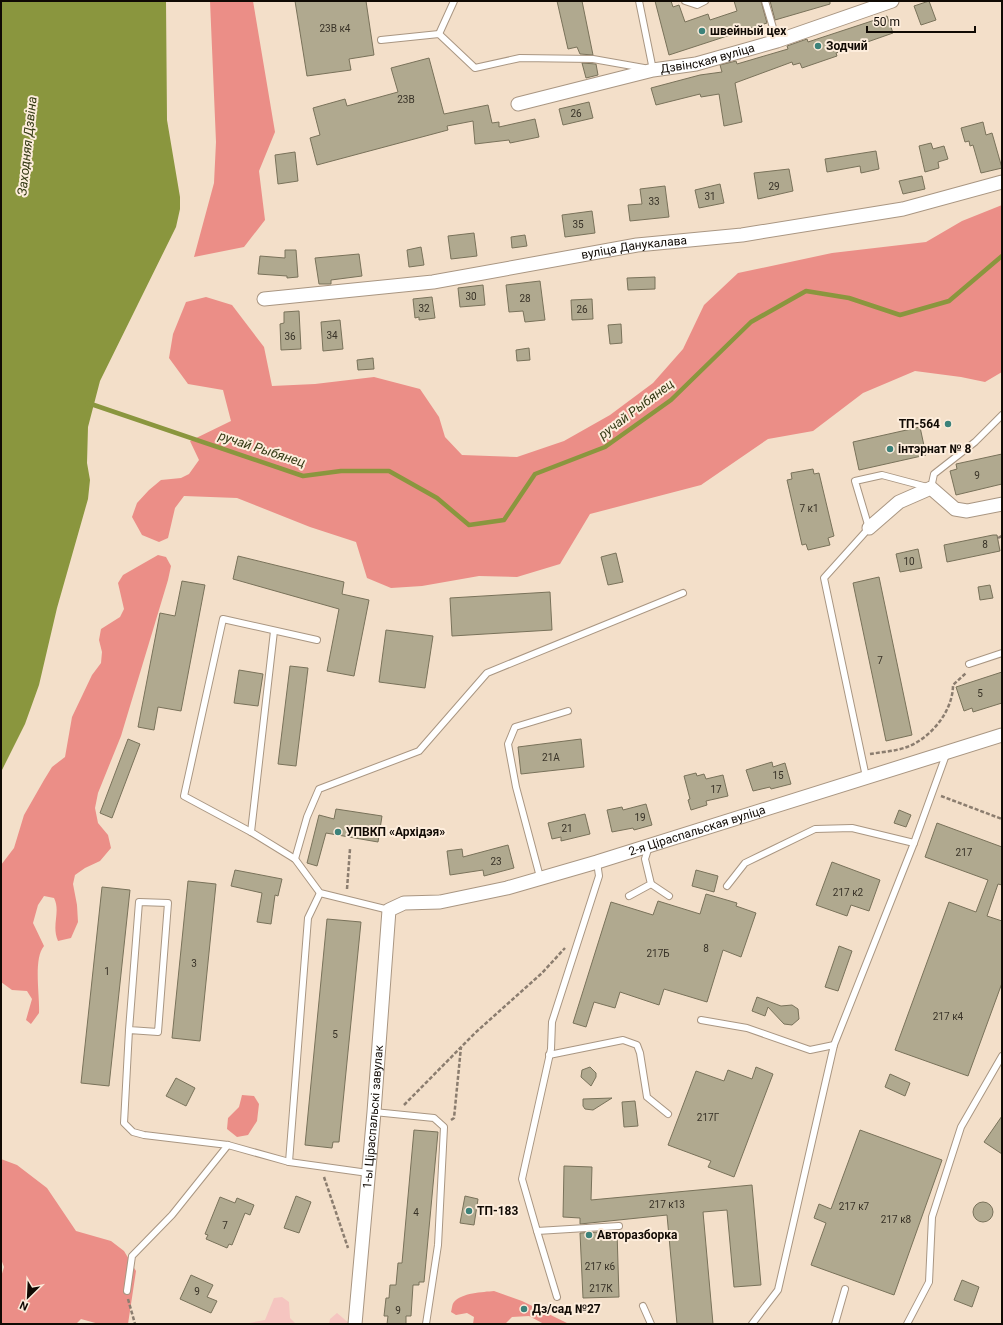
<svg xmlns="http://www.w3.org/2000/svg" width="1003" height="1325" font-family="Roboto,sans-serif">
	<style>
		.green { fill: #f5c5c0 }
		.forest { fill: #eb8e87 }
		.water { fill: #8a963e }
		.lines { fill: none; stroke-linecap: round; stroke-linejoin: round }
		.stream { stroke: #8a963e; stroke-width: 4.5 }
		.building { fill: #b0a98f; stroke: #79725a }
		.service-casing { stroke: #a99682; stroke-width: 8 }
		.minor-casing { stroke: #a99682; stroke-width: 15 }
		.path { stroke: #8b7d6f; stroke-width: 2.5; stroke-dasharray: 4 2; stroke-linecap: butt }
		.service { stroke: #fff; stroke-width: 6 }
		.minor { stroke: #fff; stroke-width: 13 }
		.poi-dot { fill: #3c827a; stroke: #fdeddc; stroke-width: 1.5 }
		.labels { text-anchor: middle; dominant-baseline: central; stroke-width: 4; stroke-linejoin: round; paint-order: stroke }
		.number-label { font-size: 10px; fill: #383227 }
		.poi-label { font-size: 12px; font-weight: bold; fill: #100a04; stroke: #fdeddc; text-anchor: start }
		.street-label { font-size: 12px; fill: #100a04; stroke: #fdeddc }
		.water-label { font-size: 13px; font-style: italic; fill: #343a14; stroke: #fdeddc }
	</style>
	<rect width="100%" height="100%" fill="#f3dfc9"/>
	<!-- green -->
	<g class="green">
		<path d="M282,1297L289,1302L290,1318L296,1324H224L249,1323L265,1320L274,1298Z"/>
		<path d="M337,1313L350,1324H329L330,1319Z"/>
	</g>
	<!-- forest -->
	<g class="forest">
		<path d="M210,1H253L275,132L259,171L265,220L244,247L194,257L214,183L216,142Z"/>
		<path d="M1002,205V372L985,382L961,377L915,371L863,393L813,431L768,439L701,485L590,514L560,564L517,577L479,576L422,586L391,588L367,578L356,542L310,527L237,498L184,496L175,508L168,538L159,542L142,535L132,517L137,503L149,490L161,480L181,478L189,474L199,460L190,441L231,421L223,390L188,384L169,358L173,334L186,302L206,297L232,305L264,347L272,386L315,384L374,377L420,389L439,417L445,437L462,455L517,457L564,441L610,415L653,383L683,349L704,305L738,273L832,253L926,242L962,221Z"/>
		<path d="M158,555L166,557L171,566L168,580L121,736L98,793L95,808L98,823L108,835L111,848L100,861L85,868L75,875L73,884L77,905L78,922L71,938L58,941C51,925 61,912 54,898L44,896L38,905L33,923L44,946C33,959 40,996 39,1013L31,1024L26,1020L32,999L27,991L12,990L1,982V865L14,848L24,815L44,780L52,767L65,757L72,717L92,675L101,663L102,652L99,640L101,629L120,617L124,609L118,583L123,575Z"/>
		<path d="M242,1095L254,1096L259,1104L257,1121L248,1135L237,1137L227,1129L228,1118L239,1107Z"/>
		<path d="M1,1159L17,1165L47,1188L76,1231L111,1241L124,1251L136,1271L128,1324H99L81,1319L76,1324L1,1323V1277L4,1267L1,1259Z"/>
		<path d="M494,1291L522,1301L569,1324H544L529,1316L512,1317L505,1324H473L474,1317L467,1313L456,1315L451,1312C452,1309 452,1304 454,1302C461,1293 483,1292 494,1291Z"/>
	</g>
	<!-- water -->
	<path class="water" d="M1,1H166L167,120L180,197V209L176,227L100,381L88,427L87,463L90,480L88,499L57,608L39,685L25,724L1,772Z"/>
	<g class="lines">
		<!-- stream -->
		<path class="stream" d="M88,403L303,476L341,471H389L437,498L469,525L504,520L535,474L605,447L671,400L751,322L806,291L849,298L900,315L949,301L1002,256"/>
	</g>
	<!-- building -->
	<g class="building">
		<path d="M295,1H366L374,55L349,59L351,70L307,76Z"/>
		<path d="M557,1H582L593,55L580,54L577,47L568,49Z"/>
		<path d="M655,1H671L673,7L679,5L685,22L708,14L710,20L737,11L734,1H761L767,23L669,55Z"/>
		<path d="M770,1H830V4L775,20Z"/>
		<path d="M929,1L936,20L921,25L914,6Z"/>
		<path d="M887,16L893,33L836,53L837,56L802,68L800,63L793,65L792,62L735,83L742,122L724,126L719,94L701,97L700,94L656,105L651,88L700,75L722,72L720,65L736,61L737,64L788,49L787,46L807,39L808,42Z"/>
		<path d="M429,58L444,114L488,105L492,123L499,122V127L535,119L539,137L510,143L509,140L475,144L473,121L447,126L448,130L317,165L310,138L320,135L313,108L345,99L347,106L398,92L391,68Z"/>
		<path d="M582,63L596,64L598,75L586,78Z"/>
		<path d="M589,102L593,118L563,125L559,109Z"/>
		<path d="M983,122L986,135L992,133L1002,168L981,173L973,145L970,146L969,141L965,142L961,128Z"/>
		<path d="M931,143L933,149L944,146L948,159L938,162L939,168L925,172L919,146Z"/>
		<path d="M876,151L879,169L861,173L860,166L827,172L825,159Z"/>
		<path d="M295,152L298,181L278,184L275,155Z"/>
		<path d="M789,169L793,191L758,199L754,173Z"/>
		<path d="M922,176L925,189L903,194L899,181Z"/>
		<path d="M720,184L724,203L699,208L695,190Z"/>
		<path d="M665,186L669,217L630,221L628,205L642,204L640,189Z"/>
		<path d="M592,211L595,233L565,237L562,215Z"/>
		<path d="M474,233L477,256L451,259L448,236Z"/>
		<path d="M525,235L527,246L512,248L511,237Z"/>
		<path d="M421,247L424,265L409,267L407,250Z"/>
		<path d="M285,250H296L298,277L287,278V276L258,274L260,256L285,258Z"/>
		<path d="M359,254L362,276L331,280V284H319L315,258Z"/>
		<path d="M655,277V289L628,290L627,278Z"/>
		<path d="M540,281L545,320L525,322L523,311L509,312L506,285Z"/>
		<path d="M483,285L485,305L460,307L458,288Z"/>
		<path d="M432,297L435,318L419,320V317L415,318L413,299Z"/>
		<path d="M592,299L593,319L572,320L571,300Z"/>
		<path d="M299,311L301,349L281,350L280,324L284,323V312Z"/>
		<path d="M340,320L343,349L323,351L321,322Z"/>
		<path d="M621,324L622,343L610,344L608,325Z"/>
		<path d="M529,348L530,360L517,361L516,350Z"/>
		<path d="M373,358L374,369L358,370L357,360Z"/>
		<path d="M920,427L926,455L859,470L853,442Z"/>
		<path d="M1002,454V484L956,495L950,471L957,469L956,464Z"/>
		<path d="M813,469L814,474L819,473L834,536L828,538L830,545L808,550L806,544L802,545L787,480L792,479L791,473Z"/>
		<path d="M993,535H997L1000,551L947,562L944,545Z"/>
		<path d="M918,549L922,568L900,572L896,554Z"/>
		<path d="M616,553L623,582L608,585L601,557Z"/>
		<path d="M238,556L344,582L342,594L369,600L354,676L327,671L339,609L233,579Z"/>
		<path d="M879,577L912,735L886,741L853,583Z"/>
		<path d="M182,581L205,585L181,711L158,707L154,730L138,727L160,613L175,616Z"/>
		<path d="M990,585L993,598L980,600L978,587Z"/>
		<path d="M550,592L552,630L452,636L450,598Z"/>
		<path d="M386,630L433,636L425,688L379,682Z"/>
		<path d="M290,666L308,668L296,766L278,764Z"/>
		<path d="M239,670L263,674L258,706L234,703Z"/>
		<path d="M1002,672V703L973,712L972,708L964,711L956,687Z"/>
		<path d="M128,739L140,744L112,818L100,813Z"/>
		<path d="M581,739L584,767L521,774L518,747Z"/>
		<path d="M772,762L773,767L785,763L791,784L771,789L770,787L753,791L746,770Z"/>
		<path d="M696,773L697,776L704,774L706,779L723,775L728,796L706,801L707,805L691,810L688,800L690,799L684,776Z"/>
		<path d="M646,804L652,825L634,830L633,828L612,832L607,810L622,807L623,810Z"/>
		<path d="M336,809L382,816L378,842L326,833L317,866L307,863L319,815L334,819Z"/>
		<path d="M899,810L911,815L906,827L894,823Z"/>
		<path d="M585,814L590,834L561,841V837L552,839L548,823Z"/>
		<path d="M937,823L1002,847V885L998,884L987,916L1002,921V983L968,1076L895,1050L949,902L976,912L988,880L925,857Z"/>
		<path d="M508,845L514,868L484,876L483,870L450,875L447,851L462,849L463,857Z"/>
		<path d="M832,862L880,880L869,911L851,905L847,916L816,905Z"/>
		<path d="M235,870L282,879L278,896L275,895L271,924L257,922L262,893L231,886Z"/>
		<path d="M696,870L718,876L714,892L692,886Z"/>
		<path d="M188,881L216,884L200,1041L172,1038Z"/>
		<path d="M102,887L130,890L109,1086L81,1083Z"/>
		<path d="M706,894L737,903L736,906L756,913L741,957L723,950L707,1002L664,989L659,1005L620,992L615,1008L594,1002L586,1027L573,1023L611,902L653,915L658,901L700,914Z"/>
		<path d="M327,919L361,922L339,1142H333L332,1148L305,1145Z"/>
		<path d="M839,946L852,951L838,991L825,987Z"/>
		<path d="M757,997L781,1006L792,1005L798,1009L799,1019L792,1025L784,1024L768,1007L765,1016L752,1011Z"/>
		<path d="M590,1067L596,1073V1077L591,1086L581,1077L582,1070Z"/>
		<path d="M756,1067L773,1074L734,1177L708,1167L711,1161L668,1145L696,1071L724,1081L728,1070L752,1079Z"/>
		<path d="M890,1074L910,1083L905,1096L885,1087Z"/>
		<path d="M176,1078L195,1088L186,1106L166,1096Z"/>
		<path d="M612,1098L593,1110L585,1109L583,1106V1099Z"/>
		<path d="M635,1101L638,1126L624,1127L622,1102Z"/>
		<path d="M1002,1116V1154L984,1142Z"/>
		<path d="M414,1130L438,1132L424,1282H419V1285H413L411,1316H406V1324H387L388,1316H384L386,1298H389L390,1285H396L398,1263H402Z"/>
		<path d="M860,1130L942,1160L894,1295L811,1265L826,1223L814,1218L819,1204L831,1209Z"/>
		<path d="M564,1166L592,1167L591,1200L752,1185L761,1285L734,1287L727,1210L703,1212L713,1324H677L667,1215L580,1224V1218L563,1217Z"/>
		<path d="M296,1196L311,1202L299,1233L284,1228Z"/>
		<path d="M465,1196L478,1199L474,1225L460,1223Z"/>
		<path d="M220,1197L235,1203L237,1198L254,1205L250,1215L245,1213L232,1245L229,1244L227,1248L206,1239L208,1235L205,1234Z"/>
		<circle cx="983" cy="1212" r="10"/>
		<path d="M617,1231L619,1297L583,1298L580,1233Z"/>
		<path d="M191,1275L213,1285L207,1297L217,1301L211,1313L180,1299Z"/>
		<path d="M962,1280L979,1287L972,1307L954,1300Z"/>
	</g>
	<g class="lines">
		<!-- service casing -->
		<g class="service-casing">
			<g id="service">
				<path d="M639,1L653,70"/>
				<path d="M685,1L697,5L705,1"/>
				<path d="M765,1L777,41"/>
				<path d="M439,34L454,1"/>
				<path d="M381,40L439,34L475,68L520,58L593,59L644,68"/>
				<path d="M274,631L251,832L295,859L320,893L389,910"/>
				<path d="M969,664L1002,653"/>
				<path d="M866,777L824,578L869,528L855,481L882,475L931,488L934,474L975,442L1002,415"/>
				<path d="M251,832L184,796L223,619L317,640"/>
				<path d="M295,859L307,817L319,789L419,751L487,673L683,593"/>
				<path d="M597,862L599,876L552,1022L551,1049L522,1179L537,1231L619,1226"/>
				<path d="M540,877L516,787L508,744L515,727L568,711"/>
				<path d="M651,884L669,896"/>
				<path d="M727,886L745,863L815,829L852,828L914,843"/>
				<path d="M629,896L651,884L645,859L649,846"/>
				<path d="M701,1020L747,1028L810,1050L834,1045"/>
				<path d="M129,1030L139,902L168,903L158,1032L129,1030L124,1123L133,1132L144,1135L228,1145L289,1162L368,1173"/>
				<path d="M549,1055L623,1040L637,1045L640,1053L647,1097L668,1114"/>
				<path d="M374,1112L434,1118L444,1127L438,1245L426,1324"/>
				<path d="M289,1162L308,918L320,893"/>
				<path d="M537,1231L557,1297"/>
				<path d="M127,1291L132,1256L172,1215L228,1145"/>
				<path d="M643,1306L651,1324"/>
				<path d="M752,1324L778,1290L834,1045L914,843L947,752"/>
				<path d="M835,1324L845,1289"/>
				<path d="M907,1324L929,1282L932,1217L961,1127L1002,1056"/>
			</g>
		</g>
		<!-- minor casing -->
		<g class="minor-casing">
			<g id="minor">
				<path id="s1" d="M518,104L653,70L696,64L777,41L892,1"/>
				<path id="s2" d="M264,299L433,282L637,245L742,235L903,209L1002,182"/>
				<path d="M869,528L899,502L931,488L955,509L967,511L1002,504"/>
				<path id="s3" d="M355,1324L374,1112L389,910L404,903L440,902L507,888L597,862L1002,735"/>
			</g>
		</g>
		<!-- path -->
		<g class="path">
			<path d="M998,538L1002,536"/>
			<path d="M870,754C882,752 896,751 907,747C931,738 953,711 953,685L966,673"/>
			<path d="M941,796L1002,819"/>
			<path d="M347,889L350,849"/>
			<path d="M404,1105L475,1033L542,973L565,948"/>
			<path d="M451,1120L454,1118L461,1047"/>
			<path d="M324,1177L348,1248"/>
			<path d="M128,1299L135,1324"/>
		</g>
		<!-- service -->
		<use href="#service" class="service"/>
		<!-- minor -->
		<use href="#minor" class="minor"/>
	</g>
	<!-- markers -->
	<g class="poi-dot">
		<circle cx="702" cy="31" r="4"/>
		<circle cx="818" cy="46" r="4"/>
		<circle cx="948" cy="424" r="4"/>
		<circle cx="890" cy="449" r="4"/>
		<circle cx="338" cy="832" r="4"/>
		<circle cx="469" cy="1211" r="4"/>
		<circle cx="589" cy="1235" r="4"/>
		<circle cx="524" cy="1309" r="4"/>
	</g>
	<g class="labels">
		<!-- number labels -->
		<g class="number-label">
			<text x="335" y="28">23В к4</text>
			<text x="406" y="99">23В</text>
			<text x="576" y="113">26</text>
			<text x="774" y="186">29</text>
			<text x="710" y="196">31</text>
			<text x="654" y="201">33</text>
			<text x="578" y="224">35</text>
			<text x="471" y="296">30</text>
			<text x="525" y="298">28</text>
			<text x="424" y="308">32</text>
			<text x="582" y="309">26</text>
			<text x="332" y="335">34</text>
			<text x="290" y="336">36</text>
			<text x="977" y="475">9</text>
			<text x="809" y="508">7 к1</text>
			<text x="985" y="544">8</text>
			<text x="909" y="561">10</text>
			<text x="880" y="660">7</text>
			<text x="980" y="693">5</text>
			<text x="551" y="757">21А</text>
			<text x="778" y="775">15</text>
			<text x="716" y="789">17</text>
			<text x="640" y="817">19</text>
			<text x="567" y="828">21</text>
			<text x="964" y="852">217</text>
			<text x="496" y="861">23</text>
			<text x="848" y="892">217 к2</text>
			<text x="706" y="948">8</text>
			<text x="658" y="953">217Б</text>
			<text x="194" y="963">3</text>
			<text x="107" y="971">1</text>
			<text x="948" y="1016">217 к4</text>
			<text x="335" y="1034">5</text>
			<text x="708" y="1117">217Г</text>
			<text x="667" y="1204">217 к13</text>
			<text x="854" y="1206">217 к7</text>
			<text x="416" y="1212">4</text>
			<text x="896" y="1219">217 к8</text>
			<text x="225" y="1225">7</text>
			<text x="600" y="1266">217 к6</text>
			<text x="601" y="1288">217К</text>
			<text x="197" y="1291">9</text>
			<text x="398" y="1310">9</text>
		</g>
		<!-- poi labels -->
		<g class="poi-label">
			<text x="710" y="31">швейный цех</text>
			<text x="826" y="46">Зодчий</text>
			<text x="940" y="424" text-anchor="end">ТП-564</text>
			<text x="898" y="449">інтэрнат № 8</text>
			<text x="346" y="832">УПВКП «Архідэя»</text>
			<text x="477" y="1211">ТП-183</text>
			<text x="597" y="1235">Авторазборка</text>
			<text x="532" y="1309">Дз/сад №27</text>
		</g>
		<!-- street labels -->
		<g class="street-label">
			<text stroke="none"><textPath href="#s1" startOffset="195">Дзвінская вуліца</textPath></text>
			<text stroke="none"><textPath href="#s2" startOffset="374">вуліца Данукалава</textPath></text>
			<text stroke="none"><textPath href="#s3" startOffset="735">2-я Ціраспальская вуліца</textPath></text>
			<text stroke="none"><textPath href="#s3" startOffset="208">1-ы Ціраспальскі завулак</textPath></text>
		</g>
		<!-- water labels -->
		<g class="water-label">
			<text transform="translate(27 146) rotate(-84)">Заходняя Дзвіна</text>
			<text transform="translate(636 409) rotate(-37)">ручай Рыбянец</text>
			<text transform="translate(262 449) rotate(18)">ручай Рыбянец</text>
		</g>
	</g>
	<!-- border -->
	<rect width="1003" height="1325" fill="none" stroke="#100a04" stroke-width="4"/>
	<!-- north arrow -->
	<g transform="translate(28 1297) rotate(204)" stroke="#fdeddc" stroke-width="3" paint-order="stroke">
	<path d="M0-3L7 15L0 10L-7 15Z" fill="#100a04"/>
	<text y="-6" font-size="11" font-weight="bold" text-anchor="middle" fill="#100a04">N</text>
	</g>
	<!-- scale -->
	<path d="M867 26v6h108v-6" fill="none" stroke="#100a04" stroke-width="2"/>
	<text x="873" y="26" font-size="12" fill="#100a04" stroke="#fdeddc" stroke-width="3" paint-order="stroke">50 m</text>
</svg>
